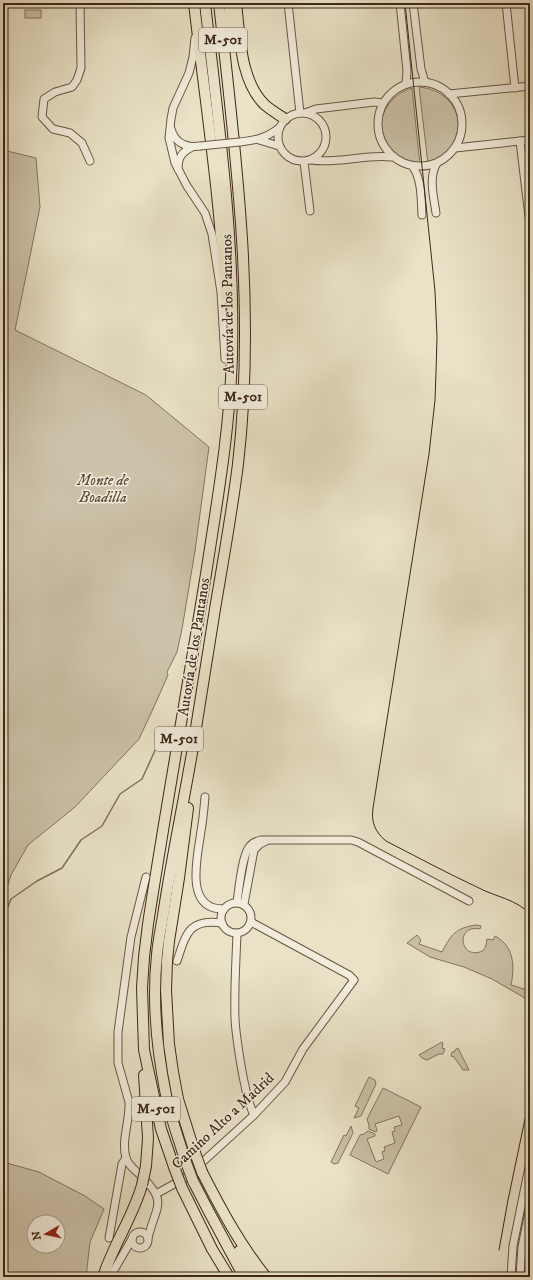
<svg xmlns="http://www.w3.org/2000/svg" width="533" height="1280" font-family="'IM FELL DW Pica',serif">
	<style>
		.green { fill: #ccc2a9; stroke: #857461; fill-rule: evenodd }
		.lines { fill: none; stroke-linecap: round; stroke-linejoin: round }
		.stream { stroke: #82715e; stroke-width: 1.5 }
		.minor-casing { stroke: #695644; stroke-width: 9 }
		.highway-casing { stroke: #3e2719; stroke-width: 12 }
		.minor { stroke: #f1ecdb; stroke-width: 7 }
		.highway { stroke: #e9e2c7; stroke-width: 10 }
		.tram { stroke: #3e2719; stroke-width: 1 }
		.minor-bridge-casing { stroke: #695644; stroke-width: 9; stroke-linecap: butt }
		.highway-bridge-casing { stroke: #3e2719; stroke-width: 12; stroke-linecap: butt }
		.minor-bridge { stroke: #f1ecdb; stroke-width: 7 }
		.highway-bridge { stroke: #e9e2c7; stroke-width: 10 }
		.labels { text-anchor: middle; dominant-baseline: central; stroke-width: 3; stroke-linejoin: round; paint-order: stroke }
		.shield { fill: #f1ecdb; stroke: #746253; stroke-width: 1 }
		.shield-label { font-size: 14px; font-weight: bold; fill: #3e2719 }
		.street-label { font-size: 15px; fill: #3e2719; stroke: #f1ecdb }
		.park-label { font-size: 15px; font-style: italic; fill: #624e3d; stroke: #f1ecdb }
	</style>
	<rect width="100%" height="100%" fill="#e9e2c7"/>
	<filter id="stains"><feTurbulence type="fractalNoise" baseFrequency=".005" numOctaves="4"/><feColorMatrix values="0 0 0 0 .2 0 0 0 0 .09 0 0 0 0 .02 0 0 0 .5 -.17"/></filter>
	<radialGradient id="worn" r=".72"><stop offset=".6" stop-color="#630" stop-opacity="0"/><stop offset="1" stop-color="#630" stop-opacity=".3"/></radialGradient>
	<!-- green -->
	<g class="green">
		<rect x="25" y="10" width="16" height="8"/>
		<path d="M419,87C466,91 473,149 428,164Z"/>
		<path d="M412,88L420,165C414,164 408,163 402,160C369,142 377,99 412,88Z"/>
		<path d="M3,150L36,158L40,207L15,330L146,395L209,447L195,551L182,629L177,652L167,672L168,675L153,709L139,739L75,807L28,845L11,875L3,900Z"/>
		<path d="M476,925L481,926L480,929C456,924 459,958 480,952C486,950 486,945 487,939L493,940L495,936C514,946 515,966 511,985L530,991V1001L492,979L464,967L430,957L407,943L417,935L421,940L419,944L442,952C451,935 455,928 476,925Z"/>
		<path d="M442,1042L443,1044L442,1048L445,1049L443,1054H439L427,1060L422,1058L419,1055Z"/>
		<path d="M458,1048L469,1070H463L454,1057L451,1056L452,1052H454L456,1049Z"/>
		<path d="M369,1077L375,1080L376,1084L361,1116L354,1118L359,1108L355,1106Z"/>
		<path d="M383,1088L421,1107L388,1174L350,1155L360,1135L364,1134L368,1131L375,1134V1136L367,1139L376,1162L384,1159L382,1152L385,1151L384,1147L395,1143L392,1132L395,1131L394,1127L402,1125L399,1116L375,1124L377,1130L376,1132L369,1129V1125L367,1119Z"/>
		<path d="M351,1126L353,1133L338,1163L334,1164L331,1162L344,1135L346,1136Z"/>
		<path d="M3,1162L39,1172L85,1196L104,1209L90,1242L86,1277H3ZM34,1222H58V1246H34Z"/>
	</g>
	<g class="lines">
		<!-- stream -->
		<path class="stream" d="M3,919L11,899L37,881L62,868L81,840L102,826L120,794L142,779L157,746"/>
		<!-- minor casing -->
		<g class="minor-casing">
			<g id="minor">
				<path d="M80,3L81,68L77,80L72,87L55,92L44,99L42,117L53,129L70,133L82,143L90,161"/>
				<path d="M288,3L300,113"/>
				<path d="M400,3L407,71L406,84"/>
				<path d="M413,3L421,69L425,82"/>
				<path d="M506,3L515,88"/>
				<path d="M195,38L193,57L189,73L173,108L171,119L169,138L175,163L187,186L205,213L212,234L221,292L225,359"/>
				<circle cx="420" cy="124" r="42"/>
				<path d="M449,94L530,86"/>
				<circle cx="302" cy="137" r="24"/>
				<path d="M305,113L316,109L374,102L383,103"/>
				<path d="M171,129C175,143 186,148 200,146"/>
				<path d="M259,140L279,146"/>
				<path d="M520,141L530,225"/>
				<path d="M240,142C257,140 266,138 279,128"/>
				<path d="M455,148L530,140"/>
				<path d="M311,160C338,164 365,154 391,157"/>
				<path d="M304,162L310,211"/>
				<path d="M413,167C422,180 421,200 422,215"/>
				<path d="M178,169C178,157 182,152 192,147"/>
				<path d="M436,213C434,198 428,177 437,163"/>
				<path d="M205,797C204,808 203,820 201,831C198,855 183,910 224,909"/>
				<path d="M146,877L131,937L118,1032V1063L129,1102C130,1121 121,1140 126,1158C128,1165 134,1169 139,1174C169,1202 156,1205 148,1238"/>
				<path d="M237,902C239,889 242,854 250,846C253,842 257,841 261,840H351L358,842L469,901"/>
				<circle cx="236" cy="918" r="15"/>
				<path d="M244,904L254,850L260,844L266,841"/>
				<path d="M237,933C236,962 234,990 235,1019C236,1036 239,1054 242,1071C245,1086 247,1101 254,1115"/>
				<path d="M177,961C186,934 189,918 222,923"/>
				<path d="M156,1194L185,1178L254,1115L285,1082L303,1049L354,980L349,975L251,922"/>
				<circle cx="140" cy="1240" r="8"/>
				<path d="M109,1238L122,1164L126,1158"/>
				<path d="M110,1277L132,1239"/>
				<path d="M511,1277L513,1246L530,1162"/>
				<path d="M520,1277L522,1247L530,1207"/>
			</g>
		</g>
		<!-- highway casing -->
		<g class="highway-casing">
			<g id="highway">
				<path d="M194,3C205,100 220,196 225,294"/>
				<path d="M236,3C240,36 240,81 265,105C271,110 279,115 285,119"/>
				<path d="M229,42L230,3"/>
				<path d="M188,808L179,878L169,941L167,961L166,990L169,1044L173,1072L178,1099L194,1150"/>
				<path d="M144,1075L148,1138L146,1166"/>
				<path d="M184,1157C178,1136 170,1116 166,1095C157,1050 152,1001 157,955C158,940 162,924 164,909C172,857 183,805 192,753C200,705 207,657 215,609C223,561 232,512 238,464C256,308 236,157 219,3"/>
				<path d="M174,1167L161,1129L144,1050L142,988L144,957L148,924C166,807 187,691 206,574C217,502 230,429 232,356C235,238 218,120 205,3"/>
				<path d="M202,1172C221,1209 240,1245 266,1277"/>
				<path d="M193,1181L208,1210L244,1277"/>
				<path d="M182,1188L212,1249L229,1277"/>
				<path d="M239,1251L254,1277"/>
				<path d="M103,1277C113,1245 133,1217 142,1185"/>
			</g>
		</g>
		<!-- minor -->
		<use href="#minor" class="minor"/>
		<!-- highway -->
		<use href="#highway" class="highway"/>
		<!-- tram -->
		<g class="tram">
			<path d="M405,3L435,291L437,337L436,372L435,400L429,454L373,808C371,822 375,832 386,841C417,857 447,873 479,888C496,897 516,899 530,914"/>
			<path d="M499,1250L508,1200L530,1095"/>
		</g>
		<!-- minor-bridge casing -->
		<g class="minor-bridge-casing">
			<path id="minor-bridge" d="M200,146L240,142"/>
		</g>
		<!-- highway-bridge casing -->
		<g class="highway-bridge-casing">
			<g id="highway-bridge">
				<path d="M194,1150L202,1172"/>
				<path d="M184,1157L193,1181"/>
				<path d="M174,1167L182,1188"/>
				<path d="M142,1185L146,1166"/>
			</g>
		</g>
		<!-- minor-bridge -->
		<use href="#minor-bridge" class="minor-bridge"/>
		<!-- highway-bridge -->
		<use href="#highway-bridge" class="highway-bridge"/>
	</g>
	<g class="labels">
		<!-- shield labels -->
		<g class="shield">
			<rect x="199" y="28" width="48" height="24" rx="3"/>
			<rect x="219" y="385" width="48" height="24" rx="3"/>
			<rect x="155" y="727" width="48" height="24" rx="3"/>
			<rect x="132" y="1097" width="48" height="24" rx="3"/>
		</g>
		<g class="shield-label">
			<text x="223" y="40">M-501</text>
			<text x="243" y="397">M-501</text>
			<text x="179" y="739">M-501</text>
			<text x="156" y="1109">M-501</text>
		</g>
		<!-- street labels -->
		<g class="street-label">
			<text transform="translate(228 304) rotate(-91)">Autovía de los Pantanos</text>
			<text transform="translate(194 647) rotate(-81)">Autovía de los Pantanos</text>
			<text transform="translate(223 1121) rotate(-43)">Camino Alto a Madrid</text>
		</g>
		<!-- park labels -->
		<g class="park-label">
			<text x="103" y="480">Monte de<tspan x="103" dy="17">Boadilla</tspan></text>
		</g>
	</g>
	<!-- margin -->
	<rect width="533" height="1280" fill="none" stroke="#e9e2c7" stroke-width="16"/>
	<rect x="4" y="4" width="525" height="1272" fill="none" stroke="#3e2719" stroke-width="2"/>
	<rect x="8" y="8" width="517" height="1264" fill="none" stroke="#3e2719"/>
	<!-- north arrow -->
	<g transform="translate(46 1234) rotate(261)"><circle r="19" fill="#f1ecdb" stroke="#a99d8d"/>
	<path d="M0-3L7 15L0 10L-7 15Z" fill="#8f2418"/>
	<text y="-6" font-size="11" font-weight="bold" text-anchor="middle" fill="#3e2719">N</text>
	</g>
	<rect width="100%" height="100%" filter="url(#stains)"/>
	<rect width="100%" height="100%" fill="url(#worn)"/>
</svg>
